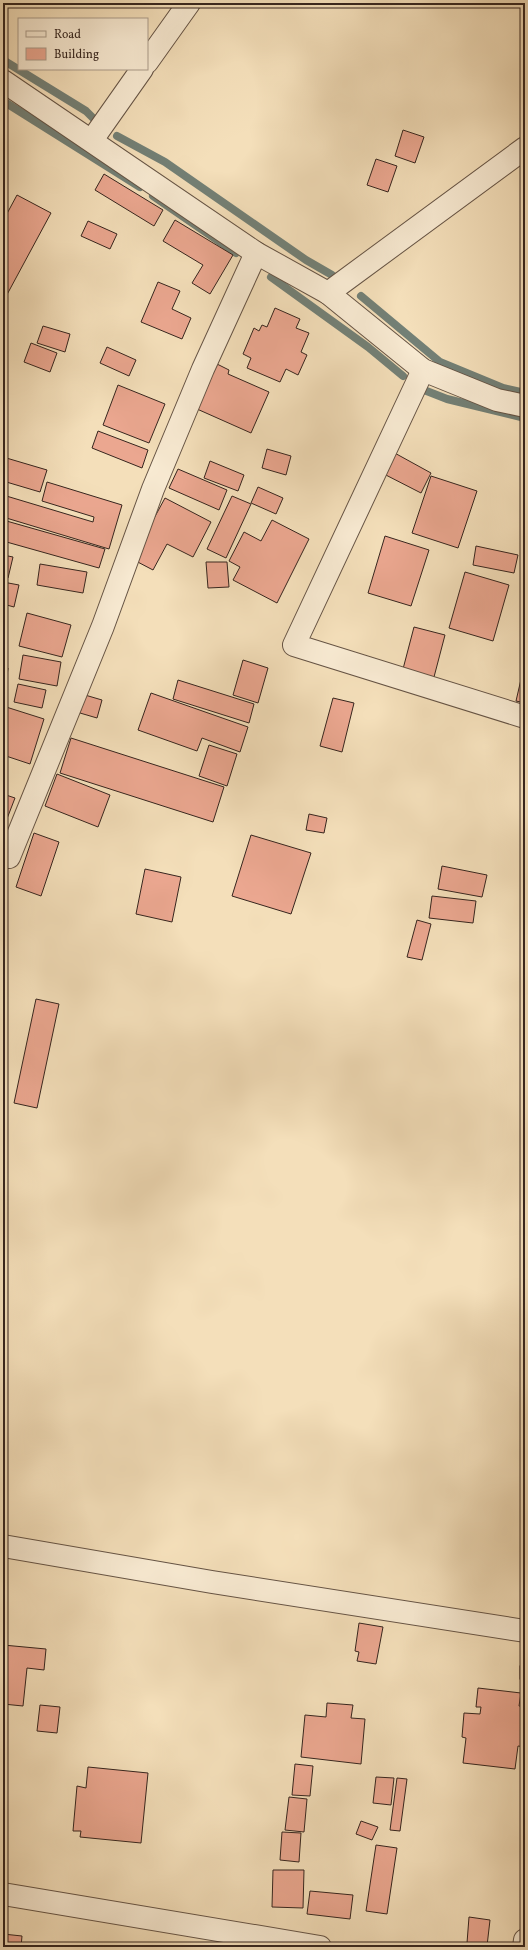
<svg xmlns="http://www.w3.org/2000/svg" width="528" height="1950" font-family="Vollkorn,serif">
	<style>
		.lines { fill: none; stroke-linecap: round; stroke-linejoin: round }
		.stream { stroke: #738076; stroke-width: 8 }
		.building { fill: #eba790; stroke: #36251e }
		.minor-casing { stroke: #665445; stroke-width: 24 }
		.minor { stroke: #f8ead2; stroke-width: 22 }
	</style>
	<rect width="100%" height="100%" fill="#f4dfba"/>
	<filter id="stains"><feTurbulence type="fractalNoise" baseFrequency=".005" numOctaves="4"/><feColorMatrix values="0 0 0 0 .2 0 0 0 0 .09 0 0 0 0 .02 0 0 0 .5 -.17"/></filter>
	<radialGradient id="worn" r=".72"><stop offset=".6" stop-color="#630" stop-opacity="0"/><stop offset="1" stop-color="#630" stop-opacity=".3"/></radialGradient>
	<g class="lines">
		<!-- stream -->
		<g class="stream">
			<path d="M3,60L86,111L95,120"/>
			<path d="M3,101L140,187"/>
			<path d="M117,136L165,162L306,260L332,275"/>
			<path d="M153,196L236,253"/>
			<path d="M271,277L368,347L403,376"/>
			<path d="M361,296L440,362L503,388L525,393"/>
			<path d="M424,390L447,399L525,418"/>
		</g>
	</g>
	<!-- building -->
	<g class="building">
		<path d="M403,130L424,137L415,163L395,156Z"/>
		<path d="M376,159L397,166L388,192L367,185Z"/>
		<path d="M104,174L163,210L154,226L95,190Z"/>
		<path d="M17,195L51,213L3,302V221Z"/>
		<path d="M175,220L233,255L210,294L192,283L203,265L163,241Z"/>
		<path d="M88,221L117,234L110,249L81,236Z"/>
		<path d="M158,282L180,291L172,309L191,318L182,339L141,322Z"/>
		<path d="M275,308L300,319L296,328L309,333L301,352L307,355L298,375L286,369L280,382L247,368L251,358L243,354L254,328L259,331L262,325L267,327Z"/>
		<path d="M43,326L70,334L65,352L37,343Z"/>
		<path d="M31,343L57,353L50,372L24,362Z"/>
		<path d="M107,347L136,360L129,376L100,363Z"/>
		<path d="M217,364L229,370L228,374L269,392L251,433L197,409Z"/>
		<path d="M118,385L165,404L149,443L103,425Z"/>
		<path d="M98,431L148,450L142,468L92,448Z"/>
		<path d="M267,449L291,456L286,475L262,468Z"/>
		<path d="M391,451L431,473L421,493L380,472Z"/>
		<path d="M3,457L47,470L40,492L3,481Z"/>
		<path d="M210,461L244,475L238,491L204,478Z"/>
		<path d="M178,469L227,490L219,510L169,488Z"/>
		<path d="M431,476L477,491L458,548L412,533Z"/>
		<path d="M47,482L122,505L109,549L3,517V495L93,522L94,517L42,501Z"/>
		<path d="M258,487L283,498L276,514L251,503Z"/>
		<path d="M232,496L251,504L226,558L207,549Z"/>
		<path d="M165,498L211,522L193,557L167,544L153,570L132,559Z"/>
		<path d="M3,520L105,549L99,568L3,541Z"/>
		<path d="M272,520L309,539L277,603L233,580L240,567L229,561L244,532L261,541Z"/>
		<path d="M385,536L429,550L411,606L368,593Z"/>
		<path d="M476,546L518,555L514,573L473,565Z"/>
		<path d="M3,555L13,557L8,578L3,576Z"/>
		<path d="M206,562H227L229,587L208,588Z"/>
		<path d="M40,564L87,572L83,593L37,585Z"/>
		<path d="M465,572L509,585L493,641L449,628Z"/>
		<path d="M3,582L19,585L14,607L3,604Z"/>
		<path d="M27,613L71,625L62,657L19,646Z"/>
		<path d="M414,627L445,635L434,677L403,669Z"/>
		<path d="M23,655L61,662L57,686L19,679Z"/>
		<path d="M243,660L268,668L258,703L233,695Z"/>
		<path d="M525,662V703L516,701Z"/>
		<path d="M3,668H8L5,692H3Z"/>
		<path d="M178,680L254,704L249,723L173,699Z"/>
		<path d="M18,684L46,690L42,708L14,702Z"/>
		<path d="M151,693L248,727L240,752L202,738L197,751L138,730Z"/>
		<path d="M85,695L102,700L97,718L80,713Z"/>
		<path d="M333,698L354,703L342,752L320,746Z"/>
		<path d="M3,706L44,719L30,764L3,755L7,736L3,735Z"/>
		<path d="M71,738L224,787L213,822L60,773Z"/>
		<path d="M209,745L237,754L227,786L199,776Z"/>
		<path d="M57,774L110,795L98,827L45,806Z"/>
		<path d="M3,794L15,798L3,829Z"/>
		<path d="M309,814L327,818L324,833L306,830Z"/>
		<path d="M34,833L59,842L41,896L16,887Z"/>
		<path d="M251,835L311,853L291,914L232,896Z"/>
		<path d="M442,866L487,875L482,897L438,889Z"/>
		<path d="M145,869L181,877L172,922L136,914Z"/>
		<path d="M432,896L476,901L473,923L429,918Z"/>
		<path d="M417,920L431,924L422,960L407,957Z"/>
		<path d="M36,999L59,1004L37,1108L14,1103Z"/>
		<path d="M359,1623L383,1627L376,1664L357,1661L359,1652L355,1651Z"/>
		<path d="M3,1645L46,1649L44,1670L27,1668L23,1706L3,1704Z"/>
		<rect x="520" y="1666" width="5" height="13"/>
		<path d="M478,1688L521,1693L519,1706L525,1707V1747L518,1746L515,1769L463,1763L466,1738L462,1737L464,1713L480,1714L481,1707H476Z"/>
		<path d="M327,1703L353,1705L351,1718L365,1719L361,1764L301,1757L305,1715L326,1717Z"/>
		<path d="M40,1705L60,1707L57,1733L37,1731Z"/>
		<path d="M295,1764L313,1766L310,1796L292,1795Z"/>
		<path d="M88,1767L148,1773L141,1843L80,1837L81,1831H73L77,1786L86,1788Z"/>
		<path d="M376,1777L394,1778L391,1805L373,1803Z"/>
		<path d="M397,1778L407,1779L400,1831L390,1830Z"/>
		<path d="M289,1797L307,1799L304,1832L285,1830Z"/>
		<path d="M361,1821L378,1827L372,1840L356,1834Z"/>
		<path d="M282,1832L301,1833L299,1862L280,1860Z"/>
		<path d="M376,1845L397,1848L387,1914L366,1911Z"/>
		<path d="M273,1870H304L303,1908L272,1907Z"/>
		<path d="M310,1891L353,1895L350,1919L307,1914Z"/>
		<path d="M469,1917L490,1920L487,1946L467,1943Z"/>
		<path d="M3,1934L22,1936L21,1947H3Z"/>
	</g>
	<g class="lines">
		<!-- minor casing -->
		<g class="minor-casing">
			<g id="minor">
				<path d="M147,62L189,3"/>
				<path d="M3,81L256,253L328,293L423,370L497,400L525,406"/>
				<path d="M92,140L142,69"/>
				<path d="M328,293L525,148"/>
				<path d="M423,370L294,645L525,717"/>
				<path d="M9,857L103,626L153,489L203,369L256,253"/>
				<path d="M3,1546L212,1582L525,1631"/>
				<path d="M3,1894L320,1947"/>
				<path d="M524,1947L525,1940"/>
			</g>
		</g>
		<!-- minor -->
		<use href="#minor" class="minor"/>
	</g>
	<!-- margin -->
	<rect width="528" height="1950" fill="none" stroke="#f4dfba" stroke-width="16"/>
	<rect x="4" y="4" width="520" height="1942" fill="none" stroke="#36251e" stroke-width="2"/>
	<rect x="8" y="8" width="512" height="1934" fill="none" stroke="#36251e"/>
	<!-- legend -->
	<rect x="18" y="18" width="130" height="52" fill="#f8ead2" stroke="#aa9b8a"/>
	<rect x="26" y="31" width="20" height="6" fill="#f8ead2" stroke="#aa9b8a"/>
	<text x="54" y="38" font-size="12" fill="#36251e">Road</text>
	<rect x="26" y="48" width="20" height="12" fill="#eba790" stroke="#aa9b8a"/>
	<text x="54" y="58" font-size="12" fill="#36251e">Building</text>
	<rect width="100%" height="100%" filter="url(#stains)"/>
	<rect width="100%" height="100%" fill="url(#worn)"/>
</svg>
